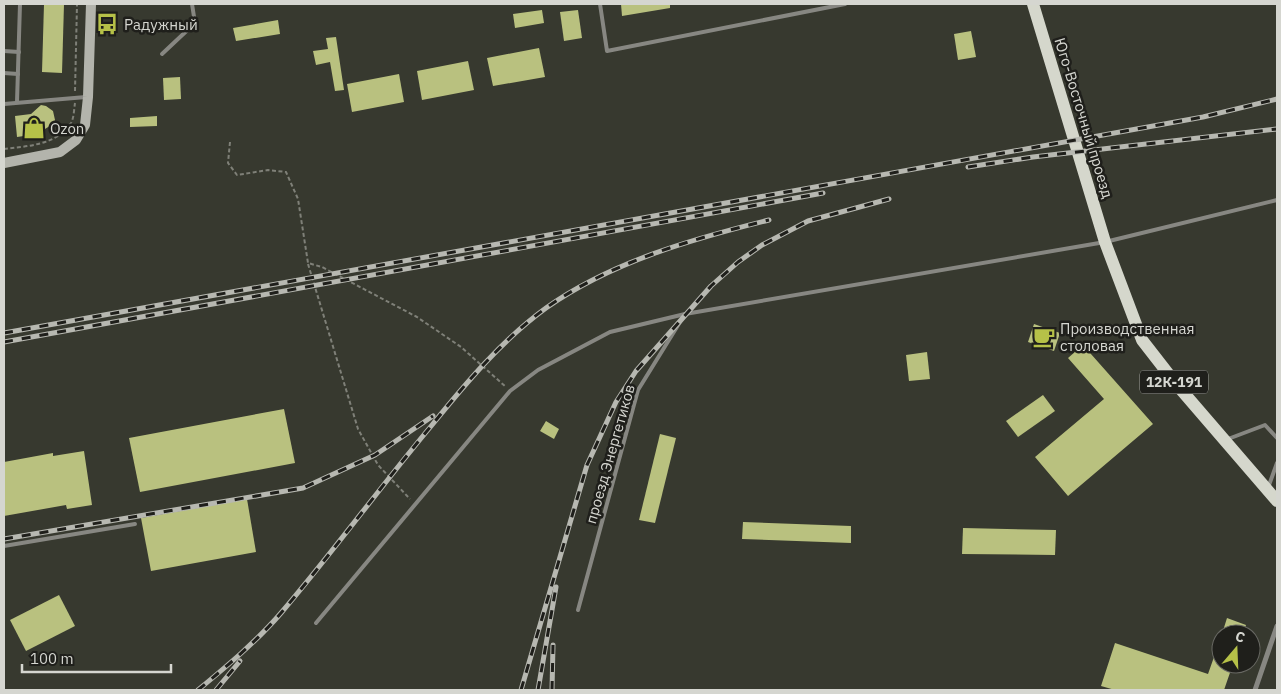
<svg xmlns="http://www.w3.org/2000/svg" width="1281" height="694" font-family="'IBM Plex Sans',sans-serif">
	<style>
		.building { fill: #b9c17f }
		.lines { fill: none; stroke-linecap: round; stroke-linejoin: round }
		.path { stroke: #7f8078; stroke-width: 2; stroke-dasharray: 4 2.5; stroke-linecap: butt }
		.lane { stroke: #878782; stroke-width: 4 }
		.street { stroke: #878782; stroke-width: 5 }
		.secondary { stroke: #b3b4ac; stroke-width: 10 }
		.primary { stroke: #d5d7cc; stroke-width: 12 }
		.rail-casing { stroke: #b7b8b1; stroke-width: 5 }
		.rail { stroke: #1f1f1b; stroke-width: 3; stroke-dasharray: 9; stroke-linecap: butt }
		.labels { text-anchor: middle; dominant-baseline: central; stroke-width: 5; stroke-linejoin: round; paint-order: stroke }
		.shield { fill: #1f1f1b; stroke: #9e9f9a; stroke-width: 1 }
		.shield-label { font-size: 14px; font-weight: bold; fill: #d5d6d0 }
		.poi-label { font-size: 15px; fill: #d5d6d0; stroke: #1f1f1b; text-anchor: start }
		.street-label { font-size: 15px; fill: #d5d6d0; stroke: #1f1f1b }
	</style>
	<rect width="100%" height="100%" fill="#37392f"/>
	<!-- building -->
	<g class="building">
		<path d="M44,4H64L62,73L42,72Z"/>
		<path d="M621,4H670V8L622,16Z"/>
		<path d="M542,10L544,23L515,28L513,14Z"/>
		<path d="M578,10L582,38L564,41L560,12Z"/>
		<path d="M278,20L280,34L236,41L233,28Z"/>
		<path d="M971,31L976,57L958,60L954,34Z"/>
		<path d="M336,37L344,90L335,91L330,62L316,65L313,51L328,49L326,38Z"/>
		<path d="M539,48L545,77L493,86L487,58Z"/>
		<path d="M468,61L474,90L422,100L417,71Z"/>
		<path d="M399,74L404,102L352,112L347,84Z"/>
		<path d="M180,77L181,99L164,100L163,78Z"/>
		<path d="M41,105L46,106L53,111L55,120L53,124L45,129H37L38,134L17,137L15,116L31,114Z"/>
		<path d="M157,116V126L130,127V118Z"/>
		<path d="M1034,324L1060,333L1054,351L1028,342Z"/>
		<path d="M1083,345L1153,424L1068,496L1035,457L1104,399L1068,358Z"/>
		<path d="M927,352L930,379L909,381L906,355Z"/>
		<path d="M1043,395L1055,411L1018,437L1006,421Z"/>
		<path d="M284,409L295,463L140,492L129,438Z"/>
		<path d="M546,421L559,429L554,439L540,431Z"/>
		<path d="M660,434L676,438L655,523L639,520Z"/>
		<path d="M84,451L92,505L67,509L66,505L4,516V462L53,453V456Z"/>
		<path d="M247,499L256,552L151,571L141,518Z"/>
		<path d="M743,522L851,526V543L742,539Z"/>
		<path d="M963,528L1056,530L1055,555L962,554Z"/>
		<path d="M59,595L75,626L26,651L10,620Z"/>
		<path d="M1227,618L1246,625L1243,634H1222Z"/>
		<path d="M1220,640L1221,664H1233L1224,690H1115L1101,686L1115,643L1208,674Z"/>
	</g>
	<g class="lines">
		<!-- path -->
		<g class="path">
			<path d="M75,91L77,4"/>
			<path d="M230,142L228,163L237,175L268,170L286,172L298,199L308,263L322,267L417,317L461,347L506,387"/>
			<path d="M4,149C28,146 57,145 71,123C74,118 74,109 75,103"/>
			<path d="M308,264L358,429L378,465L410,499"/>
		</g>
		<!-- lane -->
		<g class="lane">
			<path d="M600,4L607,51L845,4"/>
			<path d="M4,51L19,52"/>
			<path d="M162,54L195,23L192,4"/>
			<path d="M4,73L18,74"/>
			<path d="M17,102L20,4"/>
			<path d="M4,104L86,97"/>
			<path d="M1228,439L1265,425L1277,438"/>
			<path d="M1268,488L1277,463"/>
			<path d="M4,546L135,524"/>
			<path d="M578,610L638,390L685,314"/>
			<path d="M316,623L510,391L538,370L610,332L685,314L1105,242L1277,200"/>
		</g>
		<!-- street -->
		<path class="street" d="M1255,690L1277,626"/>
		<!-- secondary -->
		<path class="secondary" d="M4,163L60,152L76,140L85,125L88,97L91,4"/>
		<!-- primary -->
		<path class="primary" d="M1033,4L1105,242L1142,340L1177,385L1277,501"/>
		<!-- rail casing -->
		<g class="rail-casing">
			<g id="rail">
				<path d="M968,167L1033,157L1277,129"/>
				<path d="M4,333L1203,117L1277,99"/>
				<path d="M4,342L823,193"/>
				<path d="M4,539L303,488L375,455L433,416"/>
				<path d="M198,690C227,666 257,641 281,613C333,552 381,486 432,425C466,383 502,340 546,308C611,262 692,239 769,220"/>
				<path d="M216,690L240,661"/>
				<path d="M521,690L587,465L616,402L636,371L711,286L738,262L762,245L808,221L889,199"/>
				<path d="M538,690L556,587"/>
				<path d="M552,690L553,645"/>
			</g>
		</g>
		<!-- rail -->
		<use href="#rail" class="rail"/>
	</g>
	<!-- icons -->
	<defs>
		<g id="bus-bare" transform="scale(1.725)"><path d="M-5-6H5V4H4V6H2V4H-2V6H-4V4H-5ZM-3.5-4V0h7V-4ZM-3.5 1.2v1.5H-2V1.2ZM2 1.2v1.5H3.5V1.2Z" fill="#b6c148" stroke="#1f1f1b" stroke-width="2.5" paint-order="stroke"/></g>
		<g id="shop-bare" transform="scale(1.725)"><path d="M-5-2.5h2.3a2.7 3.5 0 0 1 5.4 0H5L5.5 6h-11ZM-1.5-2.5h3a1.5 2.3 0 0 0-3 0Z" fill="#b6c148" stroke="#1f1f1b" stroke-width="2.5" paint-order="stroke"/></g>
		<g id="cafe-bare" transform="scale(1.725)"><path d="M-5.5-4.5H6V0H3Q3 3.5 0 3.5H-2.5Q-5.5 3.5-5.5 0ZM3-3.2v2h1.7v-2ZM-6 4.5H4V6H-6Z" fill="#b6c148" stroke="#1f1f1b" stroke-width="2.5" paint-order="stroke"/></g>
	</defs>
	<g fill-rule="evenodd">
		<use href="#bus-bare" x="107" y="24"/>
		<use href="#shop-bare" x="34" y="128"/>
		<use href="#cafe-bare" x="1044" y="337"/>
	</g>
	<g class="labels">
		<!-- shield labels -->
		<rect class="shield" x="1140" y="370.5" width="68" height="23" rx="4"/>
		<g class="shield-label">
			<text x="1174" y="382">12К-191</text>
		</g>
		<!-- poi labels -->
		<g class="poi-label">
			<text x="124" y="24">Радужный</text>
			<text x="50" y="128">Ozon</text>
			<text x="1060" y="328">Производственная<tspan x="1060" dy="17">столовая</tspan></text>
		</g>
		<!-- street labels -->
		<g class="street-label">
			<text transform="translate(1084 118) rotate(73)">Юго-Восточный проезд</text>
			<text transform="translate(610 454) rotate(-74)">проезд Энергетиков</text>
		</g>
	</g>
	<!-- border -->
	<rect width="1281" height="694" fill="none" stroke="#d5d6d0" stroke-width="10"/>
	<!-- north arrow -->
	<g transform="translate(1236 649) rotate(19)"><circle r="24" fill="#1f1f1b" stroke="#686863"/>
	<path d="M0-4L9 19L0 12L-9 19Z" fill="#b6c148"/>
	<text y="-8" font-size="14" font-weight="bold" text-anchor="middle" fill="#d5d6d0">С</text>
	</g>
	<!-- scale -->
	<path d="M22 664v8h149v-8" fill="none" stroke="#d5d6d0" stroke-width="2.5"/>
	<text x="30" y="664" font-size="15" fill="#d5d6d0" stroke="#1f1f1b" stroke-width="4" paint-order="stroke">100 m</text>
</svg>
